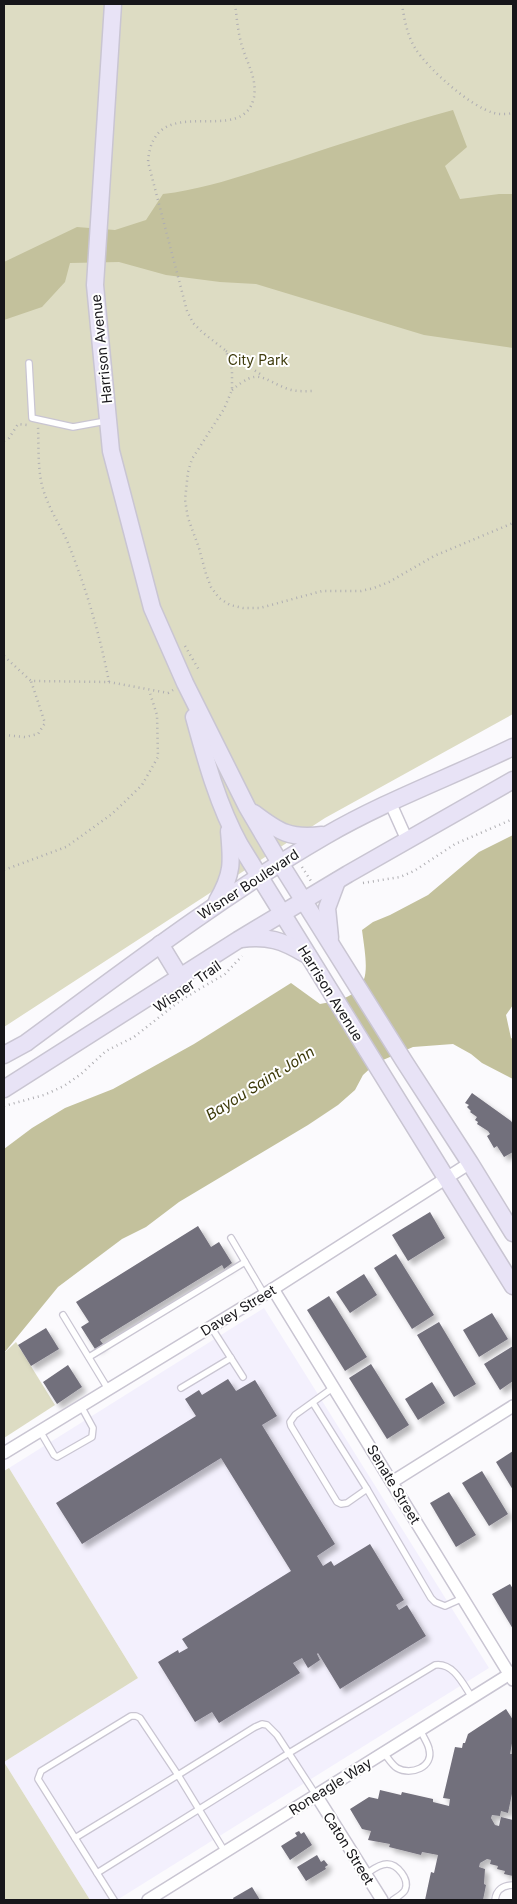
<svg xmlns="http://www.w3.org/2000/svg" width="517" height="1904" font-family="Inter,sans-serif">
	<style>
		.built { fill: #f3f0fd }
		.green { fill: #dddcc3 }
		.water { fill: #c3c19c }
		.building { fill: #726f7b; filter: url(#shadow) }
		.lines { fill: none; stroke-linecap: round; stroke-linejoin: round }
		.lane-casing { stroke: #c9c5d2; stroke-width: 8 }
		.street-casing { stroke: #c9c5d2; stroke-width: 14 }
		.secondary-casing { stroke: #c9c5d2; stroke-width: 19 }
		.path { stroke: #afaeb2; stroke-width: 2.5; stroke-dasharray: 1 4; stroke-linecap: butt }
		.lane { stroke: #fff; stroke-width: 5.5 }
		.street { stroke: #fff; stroke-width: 11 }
		.secondary { stroke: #e8e3f6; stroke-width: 16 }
		.labels { text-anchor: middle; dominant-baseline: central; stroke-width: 4; stroke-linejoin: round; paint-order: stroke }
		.street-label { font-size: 14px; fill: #17161a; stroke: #fff }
		.park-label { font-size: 14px; fill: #403d0f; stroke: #fff }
		.water-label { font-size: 15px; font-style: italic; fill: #3d3a0a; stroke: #fff }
	</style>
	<defs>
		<filter id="shadow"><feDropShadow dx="4.5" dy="4.5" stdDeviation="2.5" flood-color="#0004"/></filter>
	</defs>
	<rect width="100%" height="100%" fill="#fbfafd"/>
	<!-- built -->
	<path class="built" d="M264,1308L489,1668L117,1900H90L4,1762L138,1678L9,1468Z"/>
	<!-- green -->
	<g class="green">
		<path d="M4,4H513V714L325,818L4,1027Z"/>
		<path d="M16,1342L55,1405L4,1438V1353Z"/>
		<path d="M9,1468L138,1678L4,1762L90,1900H4V1471Z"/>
	</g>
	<!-- water -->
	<g class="water">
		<path d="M453,110L467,147L445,166L460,199L499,194H513V348L424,335L256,284L220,282L166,275L119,262L70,263L65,282L42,307L4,320V262L77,227L115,230L146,220L163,194C206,189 247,174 289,161C343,143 398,125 453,110Z"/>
		<path d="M513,835V1005L506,1015L511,1038L513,1039V1079L482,1063L471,1054L453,1044L413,1047L376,1063L363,1075L355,1090L338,1105L308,1125L179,1202L146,1227L122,1239L58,1287L4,1353V1149L32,1128L65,1108L113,1089L194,1044L291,983L320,1004C374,996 368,975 362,930L373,922L390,915L428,895L479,852Z"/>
	</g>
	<!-- building -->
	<g class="building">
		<path d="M472,1093L511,1121L513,1124V1152L504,1157L497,1146L494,1148L487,1136L490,1134L488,1131L477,1124L478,1122L475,1120L477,1117L470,1112L471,1111L467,1107L469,1105L465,1103Z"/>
		<path d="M430,1212L445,1238L408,1261L392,1235Z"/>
		<path d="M198,1226L211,1247L219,1242L232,1263L224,1269L222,1265L100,1340L103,1344L95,1349L81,1327L89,1322L76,1302Z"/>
		<path d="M396,1254L434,1315L412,1329L374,1268Z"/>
		<path d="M364,1274L377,1295L350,1313L336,1292Z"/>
		<path d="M329,1296L367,1357L345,1371L307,1310Z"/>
		<path d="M492,1313L508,1339L479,1357L463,1330Z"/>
		<path d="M439,1322L476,1384L454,1397L417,1335Z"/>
		<path d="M46,1328L59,1349L31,1366L18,1345Z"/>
		<path d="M513,1346V1381L500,1390L484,1364Z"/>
		<path d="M371,1364L409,1425L387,1439L349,1378Z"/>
		<path d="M68,1365L82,1387L57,1404L43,1382Z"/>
		<path d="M228,1379L236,1391L255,1380L277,1416L262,1425L335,1544L317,1556L323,1566L331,1561L334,1566L370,1544L404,1600L396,1605L399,1610L407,1605L426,1636L340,1689L318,1653L317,1654L320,1660L308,1668L302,1658L293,1663L300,1673L219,1723L212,1712L195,1722L158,1662L178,1650L179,1653L188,1648L182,1639L291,1571L221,1458L82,1544L56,1503L196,1416L185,1399L199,1390L202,1395Z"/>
		<path d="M432,1382L445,1403L418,1420L405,1399Z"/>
		<path d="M513,1451V1490L496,1462Z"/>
		<path d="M482,1471L508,1514L489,1526L462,1483Z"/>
		<path d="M449,1492L476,1535L456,1547L430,1503Z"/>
		<path d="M510,1584L513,1589V1629L492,1594Z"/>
		<path d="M506,1709L513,1720V1738L510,1754H513V1789L508,1813L501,1811L500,1816L492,1815L491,1818L495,1825L499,1826L501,1817L513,1820V1876L504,1874L505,1871L497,1869L498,1866L490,1864L491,1860L487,1859L480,1863L479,1867L485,1869L484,1884L486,1885L483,1900H425L431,1872L434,1873L438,1855L422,1852L421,1855L389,1847L390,1844L368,1840L371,1831L362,1829L350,1809L369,1797L378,1799L380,1790L401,1795L402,1792L433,1799V1802L449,1806L450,1799L443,1798L455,1747L462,1748L463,1743H465L468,1734Z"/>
		<path d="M299,1831L301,1834L304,1832L312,1845L290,1860L281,1846L297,1836L295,1833Z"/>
		<path d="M317,1855L321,1862L324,1860L328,1865L325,1867L326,1869L306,1881L297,1867Z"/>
		<path d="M252,1887L260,1900H234L233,1898Z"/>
	</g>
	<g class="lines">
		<!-- lane casing -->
		<g class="lane-casing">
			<g id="lane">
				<path d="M29,363L32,418L73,427L106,421"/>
				<path d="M231,1238L264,1294"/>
				<path d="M63,1315L108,1389"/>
				<path d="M211,1327L243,1377"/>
				<path d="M89,1357L245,1262"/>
				<path d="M334,1387L295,1415L290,1422L291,1426L337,1502L341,1504L347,1503L367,1489"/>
				<path d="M181,1388L231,1358"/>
				<path d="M313,1403L367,1489L431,1598L435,1602L445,1606L463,1598"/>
				<path d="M40,1431L54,1455L57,1457L92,1437L93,1428L81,1406"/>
				<path d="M384,1753C388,1758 392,1765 397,1768C411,1776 434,1767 429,1749C428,1743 423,1737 421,1731"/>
				<path d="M75,1838L178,1775L225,1852"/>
				<path d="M97,1873L289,1753L435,1665C454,1662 464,1686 473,1699"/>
				<path d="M366,1874C372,1870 379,1864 387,1864C397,1864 410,1879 405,1890C403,1894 397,1897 393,1900"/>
				<path d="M114,1900L38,1779L41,1771L131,1716H136L140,1718L178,1775L255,1727L262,1724L267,1725L277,1735L316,1795"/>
				<path d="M495,1900C496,1890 503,1885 513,1885"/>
			</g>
		</g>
		<!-- street casing -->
		<g class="street-casing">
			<g id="street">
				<path d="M390,802L407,840"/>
				<path d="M273,1289L513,1680"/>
				<path d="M4,1453L273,1289L470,1163"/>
				<path d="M392,1482L513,1406"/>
				<path d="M316,1795L382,1900"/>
				<path d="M148,1900L513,1672"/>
			</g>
		</g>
		<!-- secondary casing -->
		<g class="secondary-casing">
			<g id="secondary">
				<path d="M113,4L95,285L111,451L152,608L185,683L247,807L280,863L404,1061L470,1163L513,1233"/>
				<path d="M194,717C206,761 218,805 240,845L513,1286"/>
				<path d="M254,813C279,832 290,839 322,835"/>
				<path d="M217,901C233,874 232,862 229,831"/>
				<path d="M330,938L327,908L337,881"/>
				<path d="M241,939C268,936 282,940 305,954"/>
				<path d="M160,944L180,977"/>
				<path d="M4,1055L26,1043C124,971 220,897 325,836C385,801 451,777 513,747"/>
				<path d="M4,1089L238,940L348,874L513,780"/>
			</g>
		</g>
		<!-- path -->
		<g class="path">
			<path d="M235,4C237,19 238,35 243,49C248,65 257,79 254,97C243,150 153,87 148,162L187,311L193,323L202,332L225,350L230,360L232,371V390L224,409L192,459L188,472L185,500L188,518L199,548L206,574L211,587L219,598L230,605L243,608H260L322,591H361L374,588L389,582L434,556L513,523"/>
			<path d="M402,4C404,18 407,35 415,48C428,69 471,107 494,113C501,115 507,114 513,113"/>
			<path d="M226,351L263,376"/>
			<path d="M232,390C259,367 261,379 288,389C296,392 306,391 315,391"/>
			<path d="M4,441L9,438L18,424L27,425"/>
			<path d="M185,646L199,670"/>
			<path d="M4,656L31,681L109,682C100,635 86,588 68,543C61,527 51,512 45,495C37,474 39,449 38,427"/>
			<path d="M109,682L168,693L173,690"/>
			<path d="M4,735L25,737L38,734L45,723L31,681"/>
			<path d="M302,867L311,881"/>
			<path d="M4,870L66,847L112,814L142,785L158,757L157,715L149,690"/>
			<path d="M363,883L400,877L414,871L455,844L513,819"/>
			<path d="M4,1106L44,1095L64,1086L81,1074L106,1051L134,1037L181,1000L225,974L242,956"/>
		</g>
		<!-- lane -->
		<use href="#lane" class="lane"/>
		<!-- street -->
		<use href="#street" class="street"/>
		<!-- secondary -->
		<use href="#secondary" class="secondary"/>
	</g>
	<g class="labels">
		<!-- street labels -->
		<g class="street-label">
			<text transform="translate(101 349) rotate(-96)">Harrison Avenue</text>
			<text transform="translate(248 884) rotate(-33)">Wisner Boulevard</text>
			<text transform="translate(187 986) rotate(-35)">Wisner Trail</text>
			<text transform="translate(331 993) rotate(58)">Harrison Avenue</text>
			<text transform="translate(238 1310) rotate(-31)">Davey Street</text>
			<text transform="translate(394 1484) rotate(59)">Senate Street</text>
			<text transform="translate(330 1786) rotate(-32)">Roneagle Way</text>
			<text transform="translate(349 1848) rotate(58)">Caton Street</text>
		</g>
		<!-- park labels -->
		<g class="park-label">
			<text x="258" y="359">City Park</text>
		</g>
		<!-- water labels -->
		<g class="water-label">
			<text transform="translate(260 1083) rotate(-32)">Bayou Saint John</text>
		</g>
	</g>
	<!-- border -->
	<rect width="517" height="1904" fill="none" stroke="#17161a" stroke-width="10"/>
</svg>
